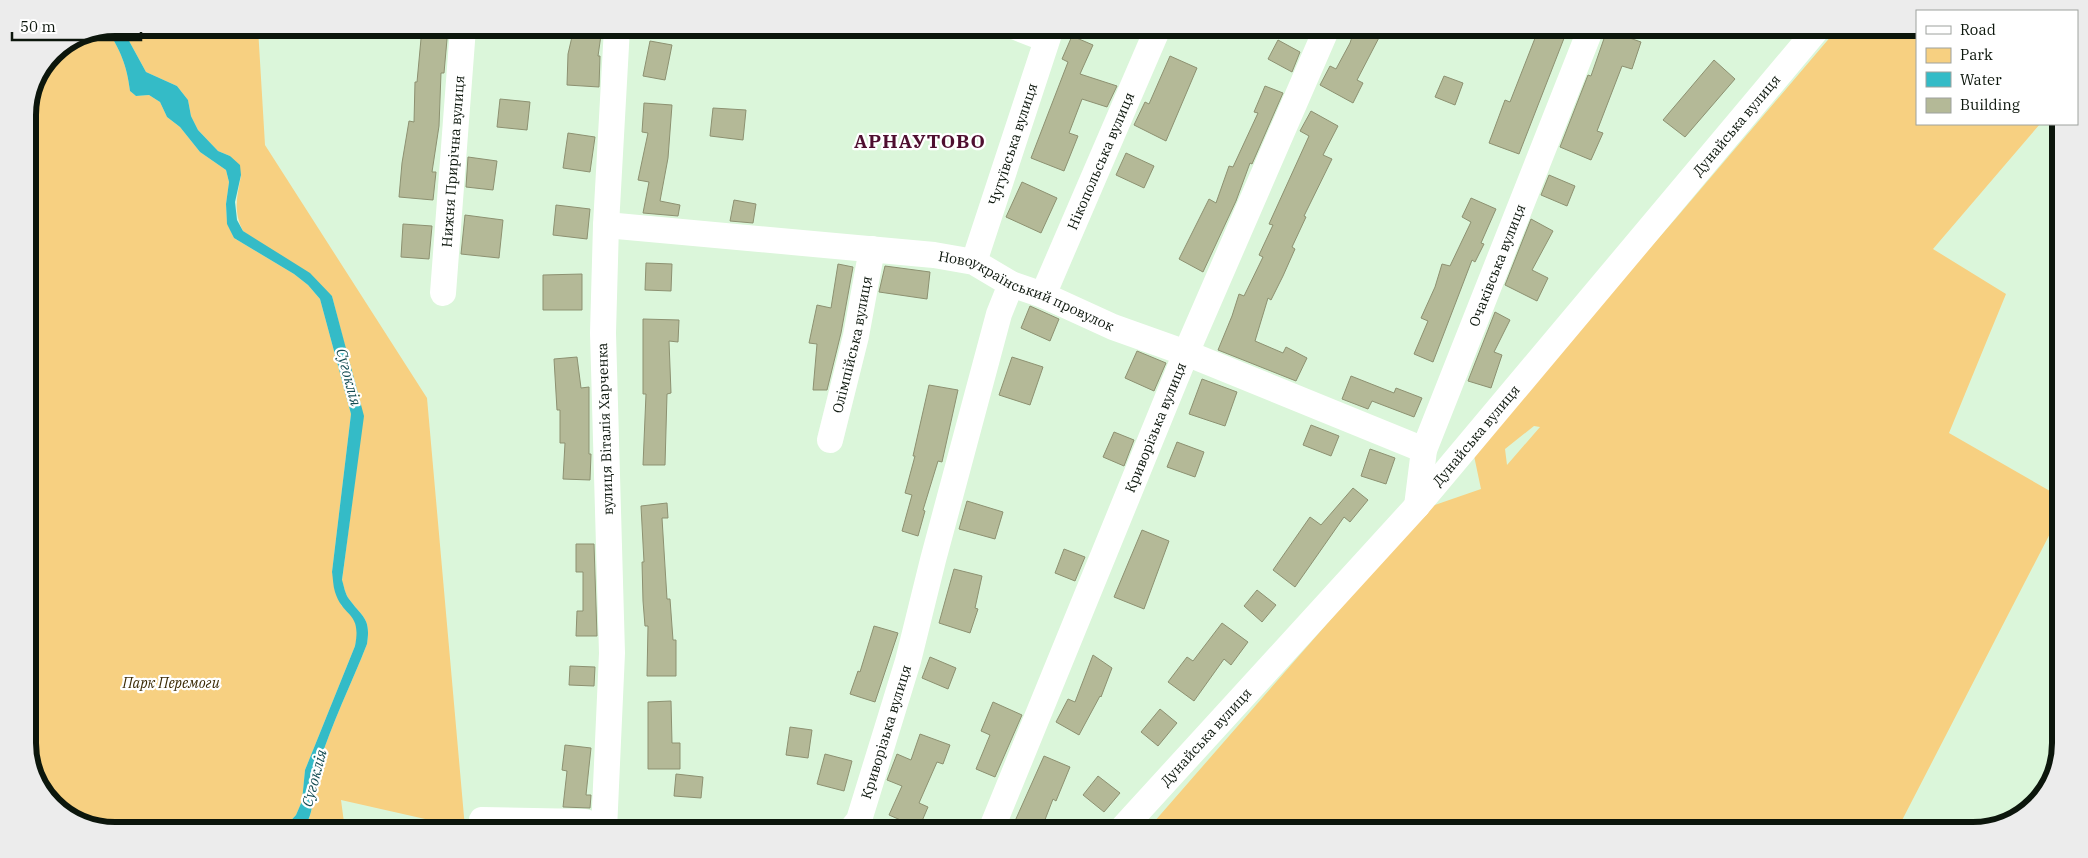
<svg xmlns="http://www.w3.org/2000/svg" width="2088" height="858" font-family="'IBM Plex Serif',serif">
	<style>
		.green { fill: #f7d081; fill-rule: evenodd }
		.water { fill: #34bbc7 }
		.building { fill: #b4b997; stroke: #8d9171 }
		.lines { fill: none; stroke-linecap: round; stroke-linejoin: round }
		.minor { stroke: #fff; stroke-width: 26 }
		.labels { text-anchor: middle; dominant-baseline: central; stroke-width: 4.5; stroke-linejoin: round; paint-order: stroke }
		.street-label { font-size: 14px; fill: #0c160c; stroke: #fff }
		.park-label { font-size: 14px; font-style: italic; fill: #3a2904; stroke: #fff }
		.water-label { font-size: 15px; font-style: italic; fill: #144c52; stroke: #fff }
		.district-label { font-size: 19px; font-weight: bold; letter-spacing: 1px; fill: #4e0e2f; stroke: #fff }
		.rim { fill: none; stroke: #0c160c; stroke-width: 6 }
	</style>
	<rect width="100%" height="100%" fill="#dbf6da"/>
	<!-- green -->
	<g class="green">
		<path d="M122,28H258L265,145L427,398L465,828L341,800L345,830H303C317,809 311,793 317,771C329,729 351,685 367,644C371,618 363,618 349,599C345,594 344,586 342,581L363,416L332,296L243,231C233,211 237,196 241,176L230,156L218,151L198,130L191,116L188,100L177,86L146,72Z"/>
		<path d="M1838,28H1917V124H2040L1933,249L2006,294L1949,433L2057,495L2056,522L1897,830H1147L1429,507L1481,489L1473,451L1677,217ZM1534,426L1540,427L1507,465L1505,449Z"/>
		<path d="M107,29C120,50 127,65 130,91L136,96L149,95L160,102L167,117L180,127L200,152L226,170L229,182L226,204L227,223L234,238L294,274L308,285L320,299L351,414L332,572L341,605L354,618L358,633L355,646L305,770L302,801L296,815L282,830H115L82,824L45,796L28,749V109L53,53L82,34Z"/>
	</g>
	<!-- water -->
	<path class="water" d="M122,28L146,72L177,86L188,100L191,116L198,130L218,151L230,156L240,165L241,175L235,202L237,220L243,231L310,273L332,296L364,416L342,580C344,586 345,594 349,599C363,618 371,618 367,644C351,685 329,729 317,771C312,793 316,810 303,830H282L296,815L302,801L305,770L355,646C362,611 343,618 335,592C333,586 333,578 332,572L351,414L320,299L308,285L294,274L234,238L227,224L226,204L229,182L226,170L200,152L180,127L167,117L160,102L149,95L136,96L130,91C127,65 120,50 107,29Z"/>
	<!-- building -->
	<g class="building">
		<path d="M422,28H448L444,73H441L439,126L432,172H436L433,200L399,197L402,163L409,121L414,122L415,82H417Z"/>
		<path d="M574,28H602L598,56H600L599,87L567,85L568,54Z"/>
		<path d="M1355,28H1384L1357,80L1363,83L1353,103L1320,85L1330,66L1336,69L1350,43Z"/>
		<path d="M1539,28H1568L1519,154L1489,143L1505,100L1510,102Z"/>
		<path d="M1607,30L1641,42L1632,69L1622,66L1597,131L1603,133L1591,160L1560,147L1588,75L1591,76Z"/>
		<path d="M1072,36L1093,45L1080,74L1117,86L1107,107L1082,99L1069,133L1078,136L1064,171L1031,158L1068,62L1062,59Z"/>
		<path d="M1278,40L1300,52L1292,72L1268,59Z"/>
		<path d="M650,41L672,45L665,80L643,76Z"/>
		<path d="M1170,56L1197,68L1166,141L1134,125L1145,102L1149,104Z"/>
		<path d="M1714,60L1735,79L1685,137L1663,120Z"/>
		<path d="M1444,76L1463,83L1455,105L1435,97Z"/>
		<path d="M1265,86L1283,93L1252,164L1250,163L1236,201L1203,272L1179,259L1209,199L1216,203L1229,166L1233,167L1258,113L1254,112Z"/>
		<path d="M500,99L530,102L527,130L497,127Z"/>
		<path d="M644,103L672,105L668,158L660,201L680,205L678,216L643,213L649,182L638,180L648,133L642,132Z"/>
		<path d="M713,108L746,110L743,140L710,136Z"/>
		<path d="M1311,111L1338,126L1323,155L1332,159L1304,216L1306,217L1292,247L1295,249L1283,276L1271,300L1268,298L1255,341L1283,353L1286,347L1307,358L1296,381L1218,350L1232,316L1239,294L1244,296L1263,257L1259,255L1273,225L1269,224L1309,136L1300,131Z"/>
		<path d="M568,133L595,137L590,172L563,168Z"/>
		<path d="M1126,153L1154,166L1144,188L1116,175Z"/>
		<path d="M468,157L497,161L493,190L466,187Z"/>
		<path d="M1549,175L1575,186L1567,206L1541,195Z"/>
		<path d="M1022,182L1057,198L1041,233L1006,217Z"/>
		<path d="M1471,198L1496,209L1481,243L1484,244L1475,262L1472,260L1433,362L1414,354L1428,321L1421,318L1435,287L1442,264L1450,266L1471,222L1462,217Z"/>
		<path d="M734,200L756,204L753,223L730,221Z"/>
		<path d="M556,205L590,209L587,239L553,235Z"/>
		<path d="M465,215L503,220L499,258L461,254Z"/>
		<path d="M1531,219L1553,231L1532,270L1548,278L1537,301L1505,285Z"/>
		<path d="M403,224L432,226L429,259L401,257Z"/>
		<path d="M646,263L672,264L671,291L645,290Z"/>
		<path d="M838,264L853,267L841,333L827,390H813L817,344L809,343L817,305L831,308Z"/>
		<path d="M885,266L930,272L927,299L879,292Z"/>
		<path d="M582,274V310H543V275Z"/>
		<path d="M1030,306L1059,319L1050,341L1021,328Z"/>
		<path d="M1495,312L1510,320L1494,352L1502,355L1491,388L1468,381Z"/>
		<path d="M643,319L679,320L678,342L669,341L671,393L667,394L665,465H643L646,394H643Z"/>
		<path d="M1137,351L1166,363L1154,391L1125,378Z"/>
		<path d="M577,357L581,388L589,387V454H591L590,480L563,479L565,443H560V410H557L554,359Z"/>
		<path d="M1012,357L1043,367L1030,405L999,395Z"/>
		<path d="M1351,376L1394,393L1396,388L1422,398L1414,417L1372,401L1368,409L1342,399Z"/>
		<path d="M1202,379L1237,392L1225,426L1189,414Z"/>
		<path d="M929,385L958,390L942,462L938,461L923,510L925,511L918,536L902,531L912,495L905,493L915,456H913Z"/>
		<path d="M1311,425L1339,436L1331,456L1303,445Z"/>
		<path d="M1114,432L1134,440L1124,466L1103,457Z"/>
		<path d="M1177,442L1204,452L1195,477L1167,467Z"/>
		<path d="M1370,449L1395,458L1386,484L1361,476Z"/>
		<path d="M1353,488L1368,500L1350,522L1344,517L1295,587L1273,570L1310,517L1321,525Z"/>
		<path d="M967,501L1003,512L995,539L959,529Z"/>
		<path d="M667,503L668,518H662L667,599H670L673,640H676V676H647L648,626H645L643,601L642,562H644L641,506Z"/>
		<path d="M1142,530L1169,541L1144,609L1114,597Z"/>
		<path d="M576,544H594L597,636H576L577,611H583V572H576Z"/>
		<path d="M1064,549L1085,557L1075,581L1055,573Z"/>
		<path d="M954,569L982,576L975,608L978,609L970,633L939,623Z"/>
		<path d="M1257,590L1276,605L1262,622L1244,606Z"/>
		<path d="M1222,623L1248,642L1231,665L1224,659L1194,701L1168,682L1187,657L1193,661Z"/>
		<path d="M874,626L898,633L875,702L850,694L858,671L860,672Z"/>
		<path d="M1093,655L1112,668L1101,697L1100,696L1079,735L1056,722L1068,699L1075,702Z"/>
		<path d="M930,657L956,668L948,689L922,678Z"/>
		<path d="M570,666L595,667L594,686L569,685Z"/>
		<path d="M671,701L672,743H680V769H648V702Z"/>
		<path d="M993,702L1022,715L995,777L976,769L990,735L981,731Z"/>
		<path d="M1160,709L1177,723L1158,746L1141,732Z"/>
		<path d="M790,727L812,730L808,758L786,755Z"/>
		<path d="M920,734L950,745L943,764L937,762L919,803L928,807L919,828L889,815L902,786L887,780L897,754L911,760Z"/>
		<path d="M565,745L591,748L586,795H591L590,808L563,807L567,771L562,770Z"/>
		<path d="M825,754L852,761L844,791L817,784Z"/>
		<path d="M1044,756L1070,767L1056,801L1053,799L1041,830H1011Z"/>
		<path d="M676,774L703,777L701,798L674,796Z"/>
		<path d="M1098,776L1120,793L1104,812L1083,795Z"/>
	</g>
	<g class="lines">
		<!-- minor -->
		<g class="minor">
			<path d="M1018,28L1046,39"/>
			<path id="s1" d="M606,225L934,255L974,262L1011,284L1043,295L1113,327L1186,353L1424,450"/>
			<path id="s2" d="M974,262L1051,28"/>
			<path id="s3" d="M443,293L463,28"/>
			<path id="s4" d="M1043,295L1158,28"/>
			<path id="s5" d="M830,440L856,336L872,249"/>
			<path id="s6" d="M1417,506L1424,450L1591,28"/>
			<path d="M483,830L482,820L585,822L607,830"/>
			<path d="M604,830L612,653L603,333L606,225L617,28"/>
			<path id="s7" d="M851,830L859,820L908,661L933,560L999,314L1011,284"/>
			<path id="s8" d="M991,830L1186,353L1327,28"/>
			<path id="s9" d="M1121,830L1417,506L1818,28"/>
		</g>
	</g>
	<g class="labels">
		<!-- street labels -->
		<g class="street-label">
			<text stroke="none"><textPath href="#s9" startOffset="936">Дунайська вулиця</textPath></text>
			<text stroke="none"><textPath href="#s2" startOffset="124">Чугуївська вулиця</textPath></text>
			<text stroke="none"><textPath href="#s3" startOffset="132">Нижня Прирічна вулиця</textPath></text>
			<text stroke="none"><textPath href="#s4" startOffset="146">Нікопольська вулиця</textPath></text>
			<text stroke="none"><textPath href="#s6" startOffset="255">Очаківська вулиця</textPath></text>
			<text stroke="none"><textPath href="#s1" startOffset="429">Новоукраїнський провулок</textPath></text>
			<text stroke="none"><textPath href="#s5" startOffset="98">Олімпійська вулиця</textPath></text>
			<text stroke="none"><textPath href="#s8" startOffset="435">Криворізька вулиця</textPath></text>
			<text transform="translate(605 429) rotate(-92)">вулиця Віталія Харченка</text>
			<text stroke="none"><textPath href="#s9" startOffset="531">Дунайська вулиця</textPath></text>
			<text stroke="none"><textPath href="#s7" startOffset="105">Криворізька вулиця</textPath></text>
			<text stroke="none"><textPath href="#s9" startOffset="126">Дунайська вулиця</textPath></text>
		</g>
		<!-- park labels -->
		<g class="park-label">
			<text x="171" y="683">Парк Перемоги</text>
		</g>
		<!-- water labels -->
		<g class="water-label">
			<text transform="translate(349 377) rotate(75)">Сугоклія</text>
			<text transform="translate(314 778) rotate(-75)">Сугоклія</text>
		</g>
		<!-- district labels -->
		<g class="district-label">
			<text x="920" y="141">АРНАУТОВО</text>
		</g>
	</g>
	<!-- crop -->
	<path d="M0 0H2088V858H0ZM115 36H1973A79 79 0 0 1 2052 115V743A79 79 0 0 1 1973 822H115A79 79 0 0 1 36 743V115A79 79 0 0 1 115 36Z" fill="#ececec" fill-rule="evenodd"/>
	<path class="rim" d="M115 36H1973A79 79 0 0 1 2052 115V743A79 79 0 0 1 1973 822H115A79 79 0 0 1 36 743V115A79 79 0 0 1 115 36Z"/>
	<!-- legend -->
	<rect x="1916" y="10" width="162" height="115" fill="#ffffff" stroke="#9ea29e"/>
	<rect x="1926" y="26" width="25" height="8" fill="#ffffff" stroke="#9ea29e"/>
	<text x="1960" y="35" font-size="15" fill="#0c160c">Road</text>
	<rect x="1926" y="48" width="25" height="15" fill="#f7d081" stroke="#9ea29e"/>
	<text x="1960" y="60" font-size="15" fill="#0c160c">Park</text>
	<rect x="1926" y="72" width="25" height="15" fill="#34bbc7" stroke="#9ea29e"/>
	<text x="1960" y="85" font-size="15" fill="#0c160c">Water</text>
	<rect x="1926" y="98" width="25" height="15" fill="#b4b997" stroke="#9ea29e"/>
	<text x="1960" y="110" font-size="15" fill="#0c160c">Building</text>
	<!-- scale -->
	<path d="M12 32v8h129v-8" fill="none" stroke="#0c160c" stroke-width="2.5"/>
	<text x="20" y="32" font-size="15" fill="#0c160c" stroke="#ffffff" stroke-width="4" paint-order="stroke">50 m</text>
</svg>
